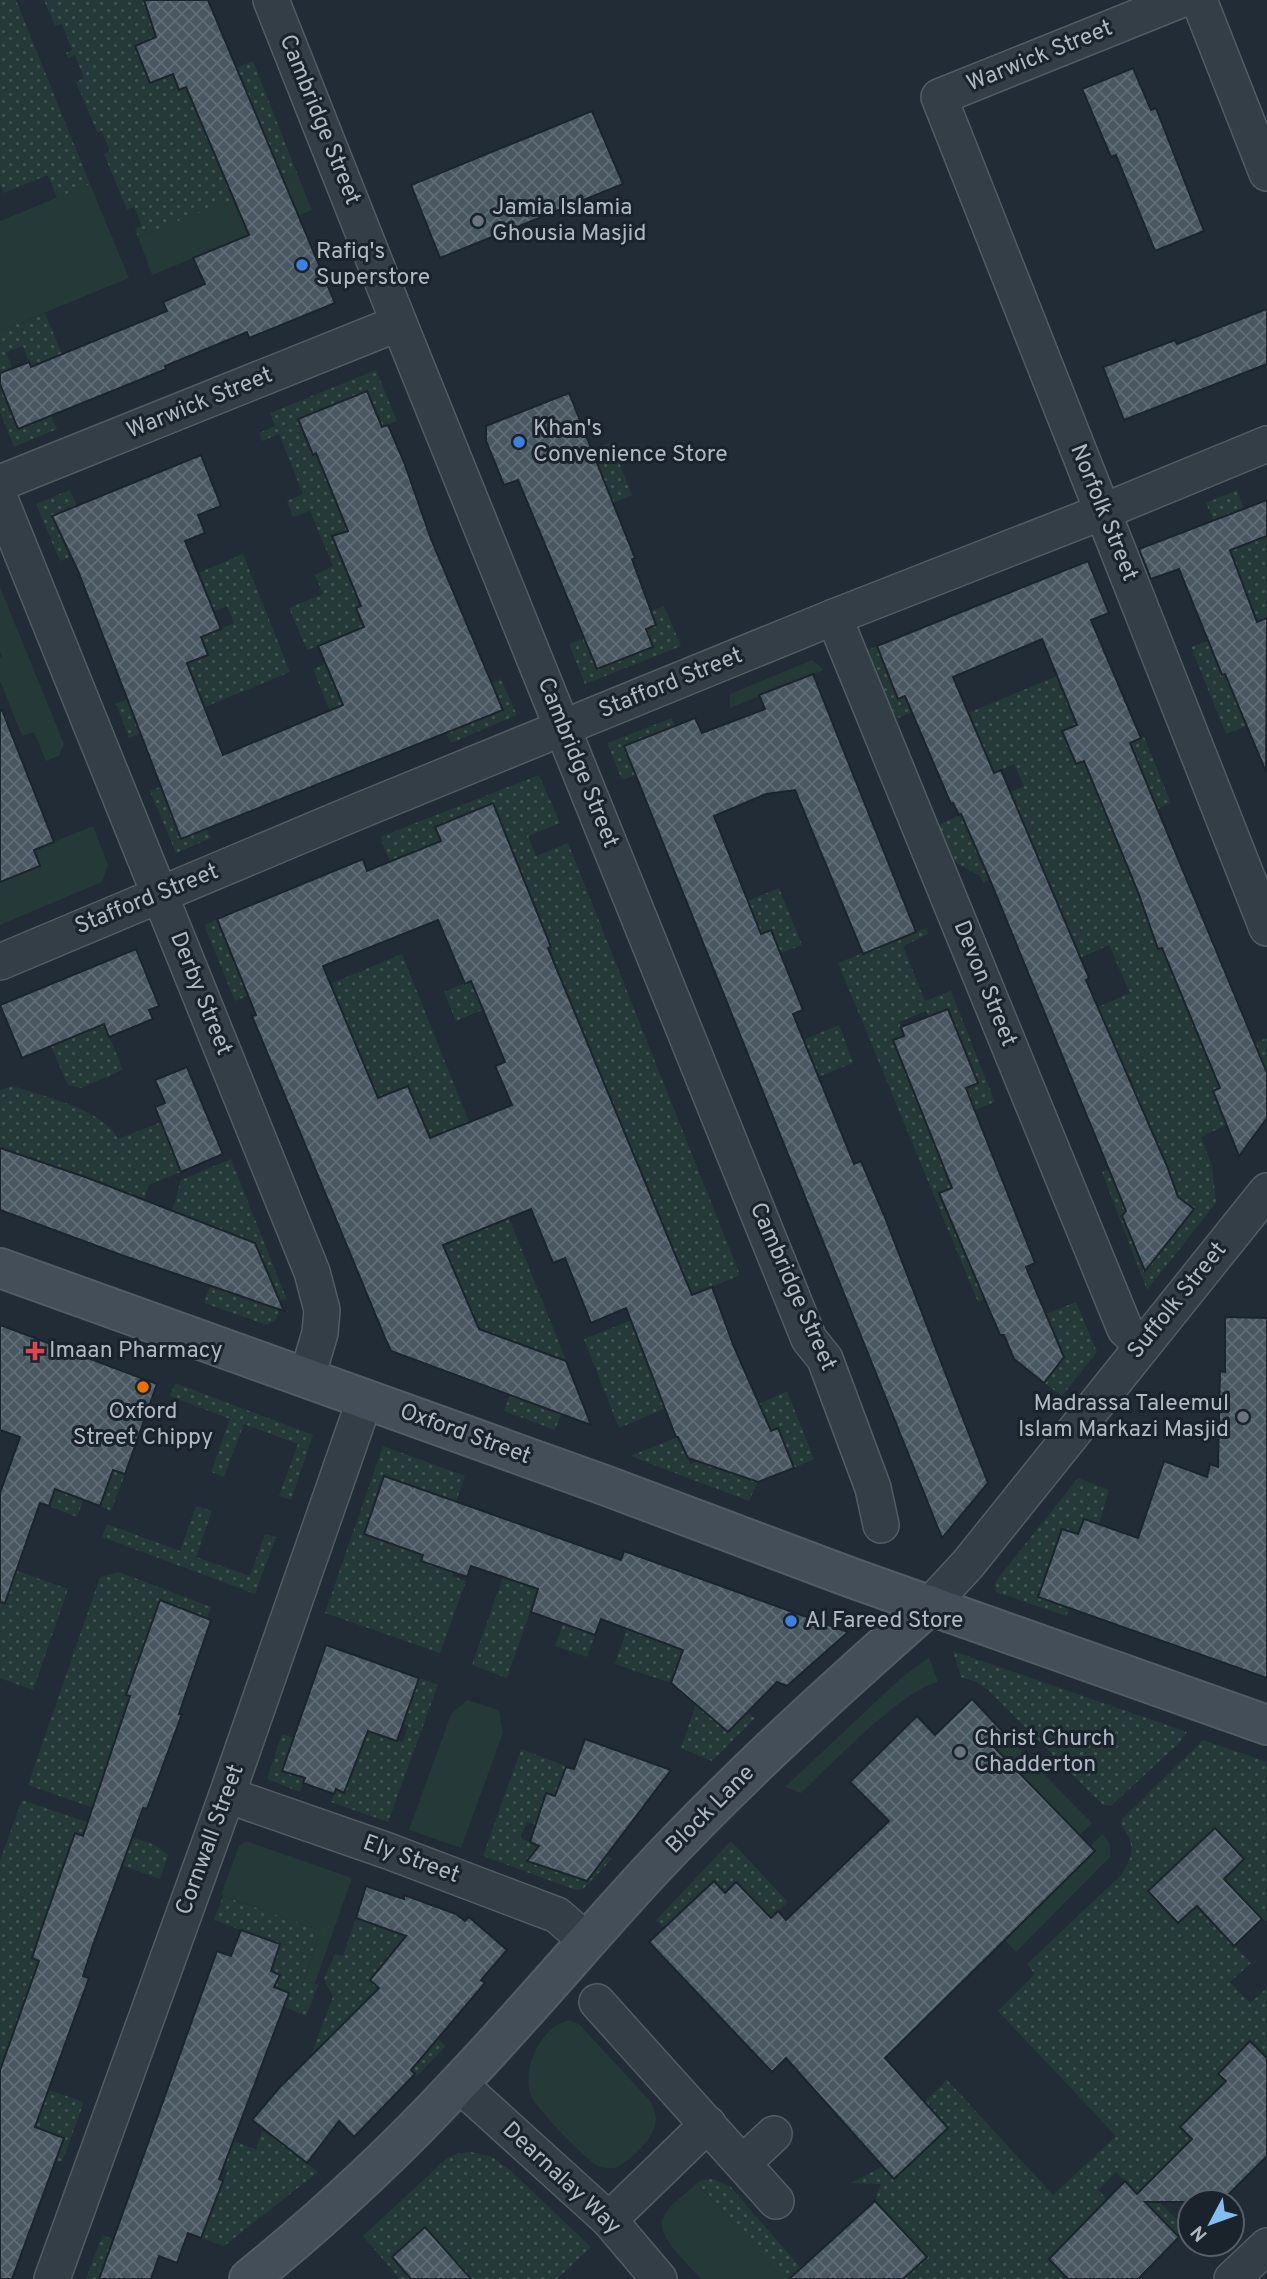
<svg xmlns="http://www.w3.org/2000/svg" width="1267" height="2279" font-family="Overpass,sans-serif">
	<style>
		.grass { fill: #243938 }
		.garden { fill: url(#garden-dots); fill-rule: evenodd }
		.building { fill: url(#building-cross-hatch); stroke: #1c252d; stroke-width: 2; fill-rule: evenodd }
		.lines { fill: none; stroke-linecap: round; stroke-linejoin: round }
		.street-casing { stroke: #525c64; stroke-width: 38 }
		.secondary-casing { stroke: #525c64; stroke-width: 42 }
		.street { stroke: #343e46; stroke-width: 35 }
		.secondary { stroke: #434e59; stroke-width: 38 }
		.worship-dot { fill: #6b7280; stroke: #1a232b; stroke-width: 2.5 }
		.shop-dot { fill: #3f7fe0; stroke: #1a232b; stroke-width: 2.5 }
		.health-dot { fill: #e0444e; stroke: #1a232b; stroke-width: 2.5 }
		.food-dot { fill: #e8710a; stroke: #1a232b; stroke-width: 2.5 }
		.labels { text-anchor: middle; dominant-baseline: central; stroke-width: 6; stroke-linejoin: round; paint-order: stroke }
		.street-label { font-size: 23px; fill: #afb9c3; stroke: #1a232b }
		.poi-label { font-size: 23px; fill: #afb9c3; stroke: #1a232b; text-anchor: start }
	</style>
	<defs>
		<pattern id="garden-dots" width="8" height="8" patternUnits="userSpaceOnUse" patternTransform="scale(1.75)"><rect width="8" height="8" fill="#243938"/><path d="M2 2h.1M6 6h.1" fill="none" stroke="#415453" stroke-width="1.8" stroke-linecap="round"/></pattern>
		<pattern id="building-cross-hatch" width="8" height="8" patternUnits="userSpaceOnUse" patternTransform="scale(1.75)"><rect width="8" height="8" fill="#495761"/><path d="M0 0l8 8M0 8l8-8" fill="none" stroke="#616d76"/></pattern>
	</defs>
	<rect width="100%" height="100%" fill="#212c36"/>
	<!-- grass -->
	<g class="grass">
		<path d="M297,173L312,210L152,275L138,237Z"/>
		<path d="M90,184L129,278L0,331V221Z"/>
		<path d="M0,587L64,744L59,756L46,761L34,732L22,736L0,681V658L2,657L0,652Z"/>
		<path d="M812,660L824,670L730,708V694Z"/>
		<path d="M93,826L108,865L102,882L0,925V882L40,866L34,850Z"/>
		<path d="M929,1657L938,1682C903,1689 830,1766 801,1793L785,1787L901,1678Z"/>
		<path d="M467,1700L499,1710L503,1733L461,1848L409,1830L451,1714Z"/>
		<path d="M1006,1735L1092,1823L1080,1835L994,1747Z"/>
		<path d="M1103,1834L1110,1844V1857L1016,1952L1005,1940L1095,1851L1090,1846Z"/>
		<path d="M246,1841L352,1878L315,1983L304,1980L321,1931L221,1895L239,1846Z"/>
		<path d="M569,2020L579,2024L651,2102C653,2107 656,2114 656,2119C655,2140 631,2159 616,2168C611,2168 604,2168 600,2167C589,2163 538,2110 532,2098C519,2071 541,2026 569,2020Z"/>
		<path d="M697,2183L783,2279H701C690,2266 657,2237 662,2220C667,2206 687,2193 697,2183Z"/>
	</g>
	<!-- garden -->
	<g class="garden">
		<path d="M0,0H16L90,184L57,198L48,175L4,193L0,184Z"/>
		<path d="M44,0H144L156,37L135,47L150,83L173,74L179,89L186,87L234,199L138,237L135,229L142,226L134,207L127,210L104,154L110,151L102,131L97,132L76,82L84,78L75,55L68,59L66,53L72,50L62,24L55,26Z"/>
		<path d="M253,61L297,173L282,179L236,68Z"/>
		<path d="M45,313L62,354L31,367L23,346L6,352L12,368L0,373V331Z"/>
		<path d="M376,370L397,421L382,427L367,391L298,419L313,454L316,453L348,531L333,537L351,583L366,604L356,608L382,667L334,721L313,669L353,652L346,635L307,650L289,608L323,594L315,575L333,566L310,511L293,517L287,501L303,494L279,434L262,441L259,433L275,426L270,413Z"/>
		<path d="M0,384L18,429L51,416L57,429L14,447L0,412Z"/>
		<path d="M611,442L632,495L598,510L576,456Z"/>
		<path d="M70,490L77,506L52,516L70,557L60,561L36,504Z"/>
		<path d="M1237,490L1255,540L1267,536V618L1257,622L1206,503Z"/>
		<path d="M243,554L290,672L129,738L116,704L127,699L139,728L202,701L187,663L208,654L201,637L234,623L227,606L186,623L198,573Z"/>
		<path d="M664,606L681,646L585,684L569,644L584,638L597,669L652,647L646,629L656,625L651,611Z"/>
		<path d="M1208,641L1222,675L1267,658V680L1234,694L1247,726L1226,734L1191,647Z"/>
		<path d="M877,646L934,684L940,702L895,719L868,650Z"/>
		<path d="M1057,676L1091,758L1144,737L1171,803L1158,809L1136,759L1091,779L1208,1060L1267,1038V1073L1261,1058L1218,1077L1222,1087L1213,1091L1226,1125L1201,1137L1212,1166L1216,1203L1147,1290L1102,1172L1158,1149L1098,1007L1130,993L1109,945L1080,958L973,839L990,880L983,883L980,876L955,862L938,825L1024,786L1014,764L994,773L968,713ZM1167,1166L1178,1198L1193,1210L1145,1271L1122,1216L1147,1185L1144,1174Z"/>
		<path d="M501,679L517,715L451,743L446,733L502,710L491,683Z"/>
		<path d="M672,718L675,726L625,746L636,775L622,780L607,743Z"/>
		<path d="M539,775L560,823L528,836L536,856L568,843L740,1275L691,1296L561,977L493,804L435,827L441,841L390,862L380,837Z"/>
		<path d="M160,787L181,839L206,828L211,838L176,853L150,791Z"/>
		<path d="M779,888L802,945L770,957L747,901Z"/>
		<path d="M217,919L237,968L248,964L272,986L235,1001L204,925Z"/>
		<path d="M926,928L928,934L903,946L925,1001L951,991L995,1102L975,1110L977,1114L930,1134L996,1295L978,1302L838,963ZM948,1010L978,1083L919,1107L893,1041L904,1036L899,1022L926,1011L929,1017Z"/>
		<path d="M402,954L469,1122L445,1133L509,1218L566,1360L475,1327L457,1280L443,1256L414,1100L408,1086L359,1105L354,1094L373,1086L366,1070L347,1077L330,984Z"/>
		<path d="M472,980L503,1001L456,1021L444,992Z"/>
		<path d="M104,1024L123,1070L81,1088L68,1085L51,1046Z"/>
		<path d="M839,1025L853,1063L818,1077L803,1040Z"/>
		<path d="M13,1086C44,1097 104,1109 118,1139L161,1122L170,1145L177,1143L188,1169L149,1185L144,1200L0,1148V1090Z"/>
		<path d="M231,1159L287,1300L282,1299L276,1320L267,1325L204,1303L210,1285L275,1308L172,1212L181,1180Z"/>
		<path d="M1076,1302L1097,1352L1062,1396L1044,1383L1057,1367L1049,1350L1059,1345L1046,1314Z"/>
		<path d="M649,1313L668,1407L619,1428L584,1339Z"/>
		<path d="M175,1383L313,1435L291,1500L279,1496L298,1444L244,1424L224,1477L211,1472L230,1419L170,1396Z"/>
		<path d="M787,1391L814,1459L794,1468L771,1431L759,1404Z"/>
		<path d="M510,1395L561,1414L555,1430L504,1411Z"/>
		<path d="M678,1437L690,1464L707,1458L711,1466L758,1482L749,1501L630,1456Z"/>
		<path d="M75,1438L115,1470L125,1474L111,1511L100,1506L111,1476L94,1470L77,1517L49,1506Z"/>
		<path d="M383,1446L465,1476L438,1554L457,1561L452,1576L466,1581L440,1653L325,1613ZM384,1476L455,1501L433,1565L421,1561L425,1548L374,1531L372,1537L364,1534Z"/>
		<path d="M1078,1478L1109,1490L1099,1524L1084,1519L1078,1534L1061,1529L1038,1597L1069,1609L1066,1616L996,1592L995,1582Z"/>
		<path d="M196,1506L212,1511L196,1557L250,1576L265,1534L276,1537L255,1594L102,1537L107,1524L180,1551Z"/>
		<path d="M0,1565L68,1589L33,1690L0,1678Z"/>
		<path d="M119,1572L211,1607L207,1619L160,1601L126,1694L130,1696L98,1793L144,1808L139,1824L28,1785L100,1577Z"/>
		<path d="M503,1577L538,1589L507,1678L472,1665Z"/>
		<path d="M571,1602L585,1608L578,1629L595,1635L587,1657L555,1646Z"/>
		<path d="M627,1629L688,1635L671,1683L615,1664Z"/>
		<path d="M953,1651L1187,1732L1179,1743L1111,1806L1103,1805L988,1690L976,1682L961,1677Z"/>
		<path d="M419,1678L438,1685L388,1822L331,1802L336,1789L345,1792L368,1731L403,1742L408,1726L372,1713L413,1695Z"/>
		<path d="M696,1704L728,1731L747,1712L755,1718L712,1761L681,1748Z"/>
		<path d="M282,1734L294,1738L283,1770L305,1778L300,1792L267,1779Z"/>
		<path d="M1203,1740L1267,1762V1921L1262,1919L1224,1879L1244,1859L1215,1828L1148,1891L1178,1923L1197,1906L1251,1963L1230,1982L1250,2003L1267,1988V2058L1250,2042L1218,2074L1267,2122L1209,2124L1196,2111L1180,2127L1213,2160L1177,2155L1144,2186L1187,2230L1190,2227V2241L1181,2232L1177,2235L1116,2172L1098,2190L1119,2211L1062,2277L1063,2279H903L927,2257L875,2201L881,2184L850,2183L884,2166L911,2163L948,2129L924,2102L947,2080L1053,2195L1116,2136L998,2011L1035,1974L1027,1964L1120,1876C1132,1859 1137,1845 1122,1827V1819Z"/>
		<path d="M521,1749L566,1766L560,1784L570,1802L546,1793L550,1831L527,1822L520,1838L539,1846L528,1861L587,1881L607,1856L612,1859L583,1889L576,1890L483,1856Z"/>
		<path d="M22,1800L155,1845L168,1855L160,1879L121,1865L126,1850L76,1833L32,1958L39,1961L0,2070V1861Z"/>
		<path d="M731,1841L788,1902L751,1937L758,1905L737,1882L725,1893L714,1881L664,1928L656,1920Z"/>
		<path d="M387,1893L404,1899L393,1929L419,1938L388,1958L370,1980L446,2046L417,2076L367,2026L301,2081L333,1997L324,1979L335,1954L343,1956L356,1918L376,1925Z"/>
		<path d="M223,1896L321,1931L304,1979L318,1985L306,2016L284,2007L289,1993L274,1987L280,1975L271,1971L279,1944L214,1920Z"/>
		<path d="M49,2090L84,2102L62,2162L55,2161L63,2138L2,2115L0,2092L42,2108Z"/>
		<path d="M262,2131L281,2142L318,2172L224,2246L201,2238L207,2222L203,2192L217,2197L228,2170L211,2163L221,2137L256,2149Z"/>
		<path d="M471,2152L492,2157L510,2170L591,2247L557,2279H471L425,2227L392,2257L411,2279H400L363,2236L447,2158L456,2154Z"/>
		<path d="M712,2179L730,2186L800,2267L805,2264L812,2273L806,2279H783L697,2183L702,2180Z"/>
		<path d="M102,2235L113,2239L99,2279H86Z"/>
	</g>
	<!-- building -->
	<g class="building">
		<path d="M144,0H208L335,303L249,338L247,332L165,366L166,369L137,381L18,429L0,384V373L29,362L31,367L167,311L163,302L205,284L193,258L249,235L186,87L179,90L173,74L150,83L135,46L156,37Z"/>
		<path d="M1133,68L1151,110L1156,108L1204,231L1155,251L1116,155L1111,157L1082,89Z"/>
		<path d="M592,111L623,184L440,258L411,185Z"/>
		<path d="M1267,309V364L1124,420L1103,367L1175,340L1177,344Z"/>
		<path d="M367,391L382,427L388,425L404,462L431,539L503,710L181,839L78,571L52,516L201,455L221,506L198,515L205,533L185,541L221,629L201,637L208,655L187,663L223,755L343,705L318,646L364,627L356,608L361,606L332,536L348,531L316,453L313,455L298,419Z"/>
		<path d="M569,393L635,558L632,559L656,625L646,629L653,647L597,669L518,480L504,485L486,441V426Z"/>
		<path d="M1267,500V536L1230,550L1257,622L1267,618L1266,772L1225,674L1222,675L1179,569L1151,579L1139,549Z"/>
		<path d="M1088,561L1109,613L1091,620L1141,738L1130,743L1267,1073V1118L1239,1156L1213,1091L1220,1088L1162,948L1158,949L1138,892L1084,761L1076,764L1062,731L1077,725L1042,639L953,677L994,773L1001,770L1089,978L1086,980L1167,1166L1178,1197L1194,1209L1145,1271L1122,1216L1126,1211L990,880L961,814L959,815L953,803L951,804L905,696L898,699L877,646Z"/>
		<path d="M813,674L916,932L863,954L795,790L766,794L714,816L761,934L771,930L803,1010L793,1014L854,1164L861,1161L884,1215L988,1483L942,1538L624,746L695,718L702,733L765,709L759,695Z"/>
		<path d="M2,710L54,842L34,850L40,866L0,882V711Z"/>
		<path d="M493,803L551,947L548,948L692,1295L712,1287L734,1347L771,1431L778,1428L794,1468L758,1482L688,1458L678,1437H676L626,1308L591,1323L565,1258L553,1263L531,1209L443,1245L479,1329L566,1361L591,1425L391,1351L385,1338L252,1016L256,1015L217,919L363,859L367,871L441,841L435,827ZM438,920L465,984L471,981L505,1062L495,1066L512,1105L430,1138L408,1086L378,1098L323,966Z"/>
		<path d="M136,949L159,1006L149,1010L153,1019L109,1037L104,1024L22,1058L0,1005Z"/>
		<path d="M948,1009L978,1083L966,1088L1035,1263L1026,1267L1064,1357L1044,1383L1014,1359L1004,1335H1000L939,1193L952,1188L893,1040L904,1036L901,1027Z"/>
		<path d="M187,1067L223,1154L181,1172L155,1107L165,1103L155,1080Z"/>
		<path d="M0,1148L88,1178L255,1243L284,1311L124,1256L0,1210Z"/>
		<path d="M1225,1317L1267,1318V1678L1038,1597L1062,1529L1078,1534L1084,1519L1138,1538L1164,1461L1207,1477L1210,1464L1218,1467L1220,1371L1225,1372Z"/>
		<path d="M0,1325L157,1384L125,1474L113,1470L100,1506L55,1489L49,1506L40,1503L5,1603L0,1602V1493L20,1437L0,1430Z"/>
		<path d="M384,1476L621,1560L624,1551L848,1632L787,1686L777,1682L728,1732L671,1683L683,1650L601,1619L595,1635L531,1612L538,1589L471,1566L467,1577L421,1561L423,1555L364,1534Z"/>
		<path d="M160,1600L211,1620L179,1714H182L147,1809L143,1808L93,1945L83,1976L89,1978L35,2127L64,2138L12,2279H0V2070L39,1961L32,1958L42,1927L75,1833L83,1836L130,1696L126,1695Z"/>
		<path d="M326,1645L419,1678L397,1741L368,1731L344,1793L336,1789L334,1794L303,1783L305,1778L282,1771Z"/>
		<path d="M972,1699L1006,1735L994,1747L1095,1851L885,2058L948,2128L894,2179L786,2058L772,2072L649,1942L714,1881L725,1893L736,1882L771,1918L778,1911L786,1920L889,1821L850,1782L917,1716L935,1735Z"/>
		<path d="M585,1739L671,1770L587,1881L527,1861L539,1846L530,1842L546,1793L555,1796L566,1767L574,1769Z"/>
		<path d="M1215,1828L1244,1859L1224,1879L1262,1919L1234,1946L1197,1906L1178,1923L1148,1891Z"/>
		<path d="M366,1886L404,1899V1895L456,1914L465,1921L469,1917L507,1950L481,1980L485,1983L411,2070L415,2074L354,2137L339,2121L307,2163L252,2120L279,2088L379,1988L370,1980L406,1936L356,1918Z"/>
		<path d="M241,1930L280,1944L271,1971L280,1975L274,1987L289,1993L219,2179L223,2181L201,2238L188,2233L177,2263L159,2256L151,2279H99L217,1951L231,1956Z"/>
		<path d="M1250,2041L1267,2058V2156L1221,2202H1145L1179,2237L1138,2279H1068L1049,2259L1125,2181L1137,2194L1192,2139L1180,2127L1226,2081L1218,2074Z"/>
		<path d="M875,2201L927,2257L903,2279H789Z"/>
		<path d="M425,2227L471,2279H411L392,2257Z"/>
	</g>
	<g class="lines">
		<!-- street casing -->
		<g class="street-casing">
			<g id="street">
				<path d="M271,0L399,323L809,1339L825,1359L873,1488L881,1525"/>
				<path d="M1180,0L939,97L1267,928"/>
				<path d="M1199,0L1267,173"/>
				<path d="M0,483L399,323"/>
				<path d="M0,499L312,1272L322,1310L320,1333L307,1377"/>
				<path d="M834,617L1125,1329L1142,1345"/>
				<path d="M0,962L359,811L834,617L1102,512L1267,444"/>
				<path d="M930,1605L968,1564L1267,1191"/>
				<path d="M227,1795L388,1851L557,1915L587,1941"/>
				<path d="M597,2002L776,2201"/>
				<path d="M459,2084L609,2220L659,2279"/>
				<path d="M743,2163L774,2134"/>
				<path d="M609,2220L708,2124"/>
				<path d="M52,2279L222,1809L365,1399"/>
				<path d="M1232,2279L1267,2246"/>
			</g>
		</g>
		<!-- secondary casing -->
		<g class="secondary-casing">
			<g id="secondary">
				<path d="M0,1268L607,1486L852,1578L1267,1725"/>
				<path d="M249,2279C323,2219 393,2154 458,2084C525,2014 587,1939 653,1868C740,1775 835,1689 930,1605"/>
			</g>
		</g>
		<!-- street -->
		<use href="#street" class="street"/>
		<!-- secondary -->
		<use href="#secondary" class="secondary"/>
	</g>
	<!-- markers -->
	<g class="worship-dot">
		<circle cx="478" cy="221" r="7"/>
		<circle cx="1243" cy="1417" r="7"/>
		<circle cx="960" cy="1752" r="7"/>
	</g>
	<g class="shop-dot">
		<circle cx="302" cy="265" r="7"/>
		<circle cx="519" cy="442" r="7"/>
		<circle cx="791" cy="1621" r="7"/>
	</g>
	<path class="health-dot" d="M31.5 1340.5h7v7h7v7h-7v7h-7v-7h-7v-7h7z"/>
	<circle class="food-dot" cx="143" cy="1387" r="7"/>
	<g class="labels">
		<!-- street labels -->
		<g class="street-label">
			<text transform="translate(1040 57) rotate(-22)">Warwick Street</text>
			<text transform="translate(319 120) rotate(68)">Cambridge Street</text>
			<text transform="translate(200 404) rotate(-22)">Warwick Street</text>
			<text transform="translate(1103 513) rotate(68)">Norfolk Street</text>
			<text transform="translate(671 684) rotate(-22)">Stafford Street</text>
			<text transform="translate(577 763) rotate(68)">Cambridge Street</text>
			<text transform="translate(147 900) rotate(-22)">Stafford Street</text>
			<text transform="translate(984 984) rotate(68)">Devon Street</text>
			<text transform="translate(200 994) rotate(68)">Derby Street</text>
			<text transform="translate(792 1287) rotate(66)">Cambridge Street</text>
			<text transform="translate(1178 1301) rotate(-51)">Suffolk Street</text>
			<text transform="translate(465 1435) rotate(20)">Oxford Street</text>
			<text transform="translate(711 1810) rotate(-45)">Block Lane</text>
			<text transform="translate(211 1840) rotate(-70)">Cornwall Street</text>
			<text transform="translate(411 1860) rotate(20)">Ely Street</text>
			<text transform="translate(561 2179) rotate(43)">Dearnalay Way</text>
		</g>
		<!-- poi labels -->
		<g class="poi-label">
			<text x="492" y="208">Jamia Islamia<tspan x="492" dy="26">Ghousia Masjid</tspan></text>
			<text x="316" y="252">Rafiq's<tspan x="316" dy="26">Superstore</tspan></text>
			<text x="533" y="429">Khan's<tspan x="533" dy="26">Convenience Store</tspan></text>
			<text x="49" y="1351">Imaan Pharmacy</text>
			<text x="1229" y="1404" text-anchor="end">Madrassa Taleemul<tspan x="1229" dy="26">Islam Markazi Masjid</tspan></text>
			<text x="143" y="1412" text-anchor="middle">Oxford<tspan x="143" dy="26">Street Chippy</tspan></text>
			<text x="805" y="1621">Al Fareed Store</text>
			<text x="974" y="1739">Christ Church<tspan x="974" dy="26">Chadderton</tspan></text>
		</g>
	</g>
	<!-- north arrow -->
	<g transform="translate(1211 2223) rotate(229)"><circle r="33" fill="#1a232b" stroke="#565f68" stroke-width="2"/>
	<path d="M0-5L12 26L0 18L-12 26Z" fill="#85bdf1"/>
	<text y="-10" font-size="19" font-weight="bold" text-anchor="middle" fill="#afb9c3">N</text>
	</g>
</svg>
